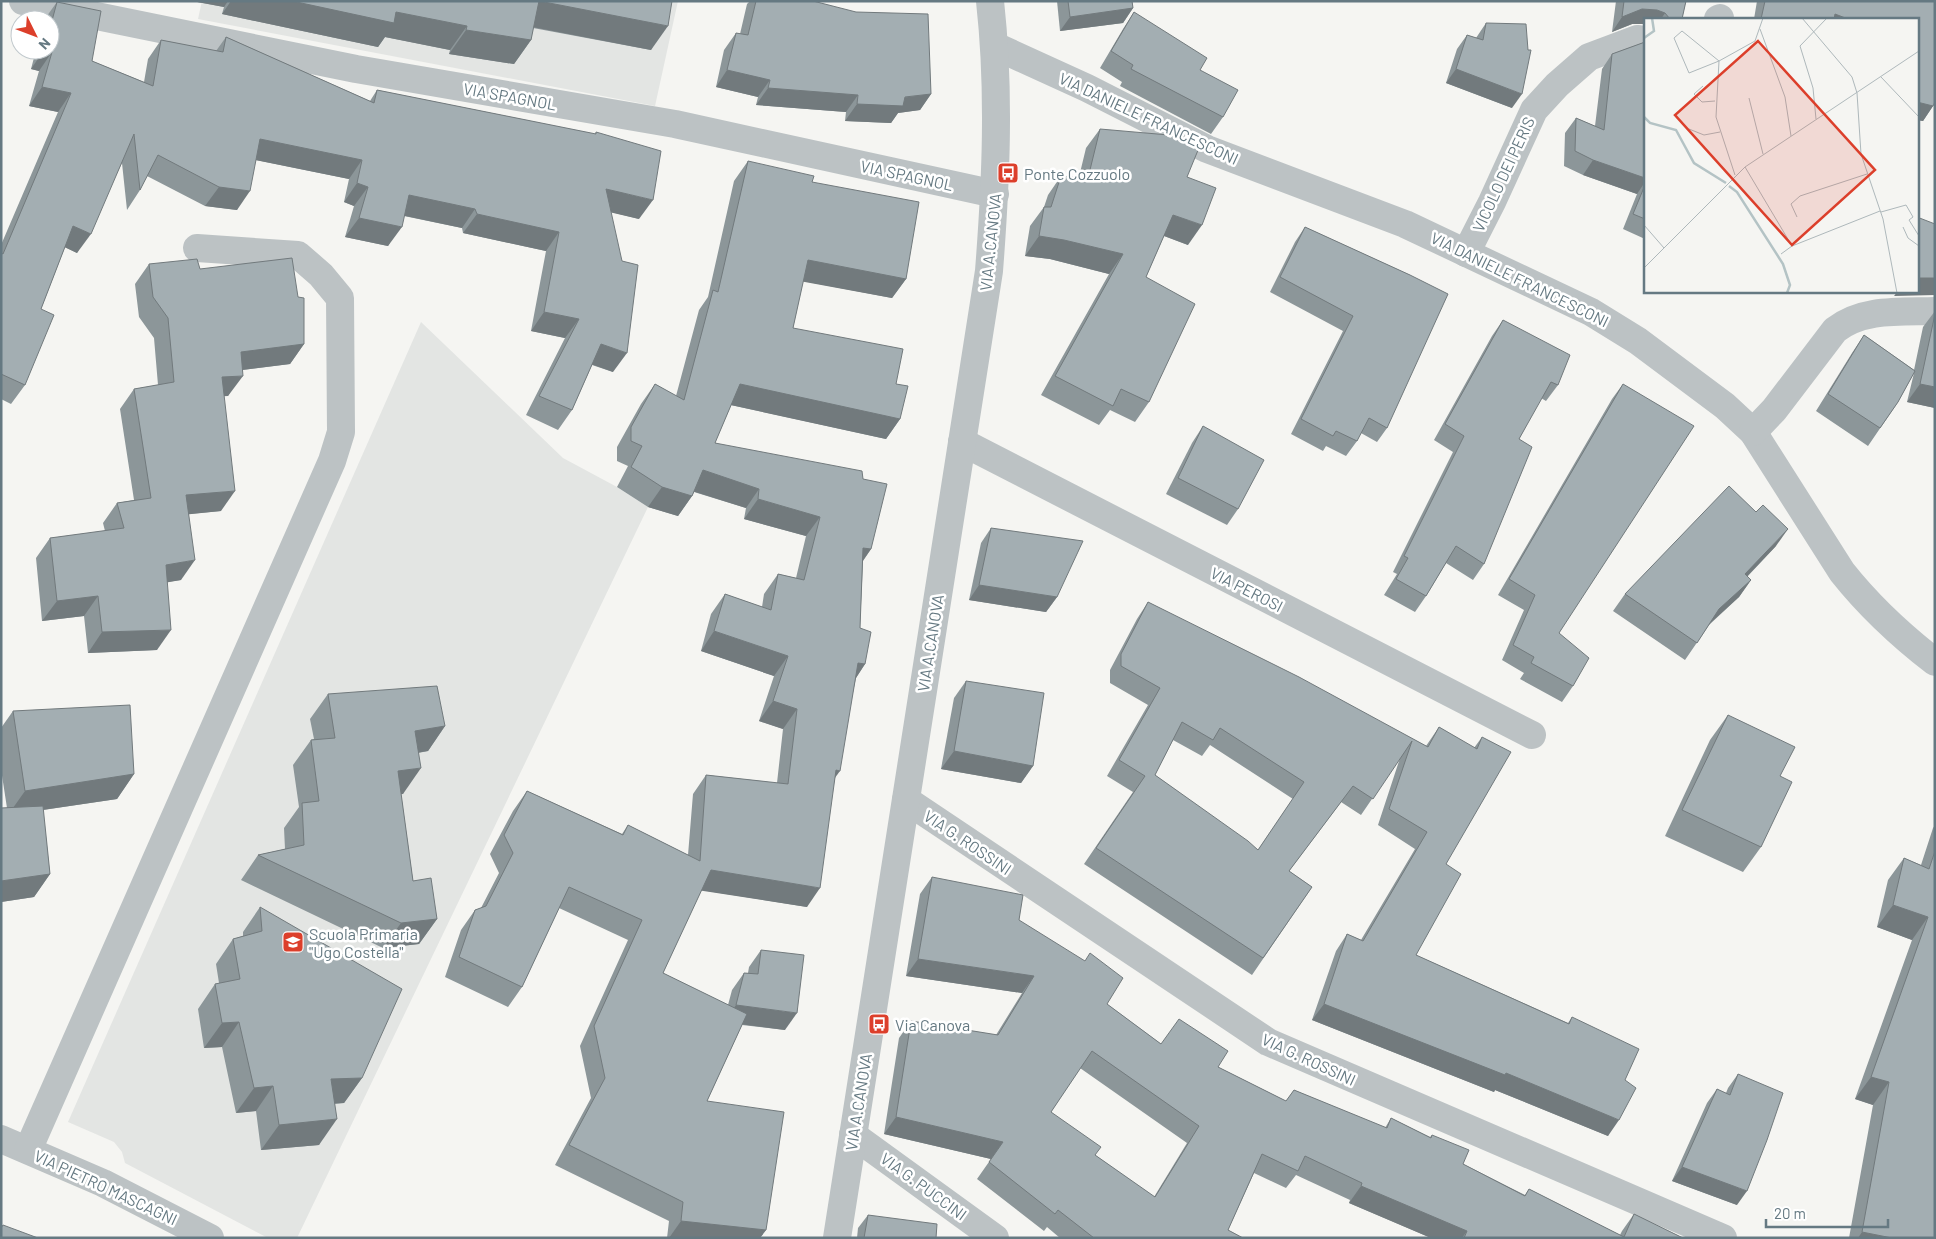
<svg xmlns="http://www.w3.org/2000/svg" width="1936" height="1239" font-family="Barlow,sans-serif">
	<style>
		.built { fill: #e3e5e3 }
		.lines { fill: none; stroke-linecap: round; stroke-linejoin: round }
		.minor { stroke: #bcc2c4; stroke-width: 28 }
		.tertiary { stroke: #bcc2c4; stroke-width: 28 }
		.wall { fill: #8c9699; fill-rule: evenodd }
		.shaded-wall { fill: #727a7d }
		.building { fill: #a3aeb2; stroke: #727a7d; fill-rule: evenodd }
		.labels { text-anchor: middle; dominant-baseline: central; stroke-width: 5; stroke-linejoin: round; paint-order: stroke }
		.street-label { font-size: 16px; fill: #657982; stroke: #fff }
		.poi-label { font-size: 16px; fill: #657982; stroke: #fff; text-anchor: start }
		.inset-river { fill: none; stroke: #b4c3c5; stroke-width: 2.5 }
		.inset-road { fill: none; stroke: #aeb8bb; stroke-width: 1 }
		.view { fill: #dc3f2b; fill-opacity: 0.15; stroke: #dc3f2b; stroke-width: 2.5 }
		.inset-edge { fill: none; stroke: #657982; stroke-width: 2.5 }
	</style>
	<rect width="100%" height="100%" fill="#f5f5f2"/>
	<!-- built -->
	<g class="built">
		<path d="M202,1H678L655,106L198,19Z"/>
		<path d="M421,322L563,458L617,487L648,507L297,1238H268L125,1163L122,1152L114,1142L68,1122Z"/>
	</g>
	<g class="lines">
		<!-- minor -->
		<g class="minor">
			<path d="M23,1L356,69L675,124L995,194"/>
			<path d="M1718,19L1720,18"/>
			<path d="M995,46L1087,88L1207,149L1405,224L1591,312L1638,341L1725,406L1753,432L1842,572C1869,606 1900,635 1935,662"/>
			<path d="M1466,253L1492,202L1534,110L1557,85L1589,57L1637,39L1645,40"/>
			<path d="M1753,432L1774,410L1835,330C1863,308 1901,312 1935,311"/>
			<path d="M962,442L1532,735"/>
			<path d="M906,800L1268,1042L1723,1238"/>
			<path d="M853,1135L995,1238"/>
			<path d="M1,1139L103,1183L210,1238"/>
			<path d="M28,1150L332,461L341,432L340,298L321,275L298,255L197,248"/>
		</g>
		<!-- tertiary -->
		<path class="tertiary" d="M837,1238L989,271C996,181 1000,91 990,1"/>
	</g>
	<!-- wall -->
	<g class="wall">
		<path d="M192,1H672L651,50L533,28L531,40L514,64L449,54L450,50L385,37L378,47L222,14L224,7Z"/>
		<path d="M750,1H813L931,94L920,110L898,113L891,123L845,121L846,112L756,105L758,97L716,87L724,50L736,33L740,34L747,4Z"/>
		<path d="M1057,1H1132L1133,8L1123,23L1060,31Z"/>
		<path d="M1616,1H1686L1682,19H1645L1612,32Z"/>
		<path d="M1757,1H1935L1933,106L1923,121L1917,120V19H1754Z"/>
		<path d="M57,2L92,61L144,82L148,59L161,40L216,51L226,37L370,101L377,90L595,134L596,132L639,219L611,212L613,372L592,365L572,410L558,430L526,415L565,338L531,331L546,251L463,233L462,228L404,216L388,246L345,237L354,206L344,202L349,179L256,160L237,210L205,206L147,176L140,190L127,210L122,163L77,253L65,247L41,309L25,385L11,404L1,399V245L58,112L29,106L39,71L31,69L36,50H50V20H44Z"/>
		<path d="M1134,12L1200,70L1223,117L1211,134L1120,86L1122,82L1100,68L1123,29Z"/>
		<path d="M1486,23L1512,108L1446,83L1457,49L1467,35L1476,38Z"/>
		<path d="M1645,42V239L1623,229L1637,194L1583,175L1564,166L1565,133L1576,118L1595,126L1602,69L1612,54Z"/>
		<path d="M1100,129L1187,177L1188,245L1164,236L1146,277L1149,402L1135,422L1110,410L1099,425L1041,395L1109,274L1050,259L1025,256L1030,226L1044,207L1048,195L1061,176L1079,177L1086,148Z"/>
		<path d="M748,161L812,182L906,279L892,298L803,281L793,328L896,384L900,419L886,439L731,405L715,443L863,479L871,549L863,561L860,628L865,664L856,678L835,778L807,907L701,890L663,973L728,1005L732,990L744,973H748L749,967L761,950L785,1030L742,1025L707,1101L766,1230L760,1238H667L669,1221L555,1165L591,1098L580,1046L628,940L559,908L522,987L508,1007L445,977L461,930L475,910L481,908L499,873L490,854L513,811L527,791L622,834L628,825L688,855L693,794L706,775L777,783L783,729L759,721L774,676L701,651L711,614L725,594L762,607L764,594L778,574L796,578L806,536L744,519L746,508L694,492L692,496L678,516L648,507L617,487L628,466L617,461V447L641,404L655,384L676,396L699,310L708,297L734,181Z"/>
		<path d="M1305,227L1410,275L1387,428L1377,442L1361,433L1357,441L1346,456L1326,446L1323,451L1291,434L1343,331L1270,292L1295,242Z"/>
		<path d="M149,264L200,269L304,344L290,364L242,370L228,396H224L221,511L189,514L181,580L167,582L157,650L88,653L84,616L42,621L36,558L50,538L105,531L103,523L117,503L134,500L120,409L134,389L158,385L154,338L139,317L135,284Z"/>
		<path d="M1935,311V408L1907,402L1914,373L1898,402L1868,446L1816,411L1852,353L1864,335L1914,370L1923,327Z"/>
		<path d="M1503,320L1558,385L1546,401L1541,398L1519,439L1484,564L1473,580L1446,563L1426,596L1415,612L1384,595L1397,574L1393,572L1453,452L1434,440L1492,336Z"/>
		<path d="M1623,384L1559,633L1573,686L1562,702L1520,679L1524,673L1502,660L1524,610L1498,595L1612,399Z"/>
		<path d="M1203,426L1238,509L1227,525L1166,494L1192,443Z"/>
		<path d="M991,528L1057,597L1046,612L969,600L981,543Z"/>
		<path d="M1776,546L1747,577L1751,580L1739,597L1709,625L1685,660L1613,611L1625,594Z"/>
		<path d="M1148,602L1426,746L1439,727L1474,748L1482,737L1446,864L1416,955L1568,1023L1572,1017L1625,1080L1608,1136L1495,1090L1494,1092L1312,1020L1336,951L1347,934L1361,940L1415,849L1378,825L1400,758L1361,815L1341,802L1289,871L1312,887L1252,975L1084,864L1133,792L1107,776L1148,705L1110,683V670L1137,619ZM1173,740L1202,756L1210,745L1293,799L1258,850L1155,775Z"/>
		<path d="M966,681L1033,766L1021,783L941,769L954,698Z"/>
		<path d="M328,694L445,726L428,751L418,753L403,794H401L413,881L437,919L419,944L383,948L241,880L258,855L285,849L284,828L299,807L293,765L311,740L314,739L310,719Z"/>
		<path d="M13,711L134,774L117,799L43,810L50,874L34,897L1,902V808H7L1,769V728Z"/>
		<path d="M1728,715L1780,776L1761,847L1743,872L1665,836L1710,740Z"/>
		<path d="M1935,825V1238H1849L1873,1105L1855,1099L1912,940L1877,927L1888,880L1904,858L1921,865L1933,828Z"/>
		<path d="M932,877L1019,920L1107,1004L1161,1044L1218,1067L1286,1101L1294,1090L1385,1128L1391,1118L1430,1137L1432,1135L1463,1164L1525,1195L1529,1189L1620,1235L1622,1231L1634,1214L1683,1238H1431L1349,1203L1350,1200L1296,1175L1286,1188L1254,1173L1228,1230L1243,1238H1060L1047,1227L1044,1231L977,1179L991,1159L884,1134L899,1038L911,1021L996,1035L1022,993L906,976L920,894ZM1080,1068L1187,1143L1154,1197L1095,1155L1051,1112Z"/>
		<path d="M260,907L362,1078L344,1103L335,1104L319,1145L261,1150L256,1111L236,1113L222,1047L204,1048L198,1009L215,984L219,983L216,964L233,939L243,936V932Z"/>
		<path d="M1738,1074L1737,1205L1672,1181L1707,1103L1717,1089L1726,1093L1728,1088Z"/>
		<path d="M868,1215L936,1238H857L858,1228Z"/>
	</g>
	<!-- shaded-wall -->
	<g class="shaded-wall">
		<path d="M192,1H228L224,7Z"/>
		<path d="M231,1H292L396,12L467,26L450,50L385,37L378,47L222,14Z"/>
		<path d="M539,1L668,26L651,50L522,25Z"/>
		<path d="M1133,8L1123,23L1060,31L1070,17Z"/>
		<path d="M1642,9L1657,10L1665,13L1661,19H1645V24H1632L1612,32L1622,17Z"/>
		<path d="M1835,14L1848,19H1832Z"/>
		<path d="M466,30L531,40L514,64L449,54Z"/>
		<path d="M44,50L52,52L39,71L31,69Z"/>
		<path d="M1456,69L1522,94L1512,108L1446,83Z"/>
		<path d="M727,70L770,80L758,97L716,87Z"/>
		<path d="M42,87L71,93L58,112L29,106Z"/>
		<path d="M768,88L858,95L846,112L756,105Z"/>
		<path d="M931,94L920,110L898,113L891,123L845,121L857,104Z"/>
		<path d="M1917,102L1933,106L1923,121L1917,120Z"/>
		<path d="M260,139L362,160L349,179L246,158Z"/>
		<path d="M1593,160L1645,178V182L1637,194L1583,175Z"/>
		<path d="M357,183L368,187L354,206L344,202Z"/>
		<path d="M219,187L250,191L237,210L205,206Z"/>
		<path d="M606,189L653,200L639,219L592,208Z"/>
		<path d="M409,195L475,209L462,228L396,214Z"/>
		<path d="M477,214L559,232L546,251L463,233Z"/>
		<path d="M1173,215L1202,225L1188,245L1159,234Z"/>
		<path d="M359,218L402,227L388,246L345,237Z"/>
		<path d="M73,226L91,234L77,253L60,245Z"/>
		<path d="M1039,236L1064,240L1123,254L1109,274L1050,259L1025,256Z"/>
		<path d="M808,260L906,279L892,298L794,280Z"/>
		<path d="M1917,278H1935V295L1894,296L1898,291H1917Z"/>
		<path d="M1887,291H1897L1895,294Z"/>
		<path d="M544,312L579,319L565,338L531,331Z"/>
		<path d="M304,344L290,364L226,372L241,352Z"/>
		<path d="M601,344L627,353L613,372L588,363Z"/>
		<path d="M243,376L228,396L208,397L222,377Z"/>
		<path d="M740,384L900,419L886,439L726,404Z"/>
		<path d="M1920,384L1935,387V408L1907,402Z"/>
		<path d="M703,470L759,489L746,508L689,490Z"/>
		<path d="M662,487L692,496L678,516L648,507Z"/>
		<path d="M235,491L221,511L172,516L186,495Z"/>
		<path d="M758,499L820,517L806,536L744,519Z"/>
		<path d="M1788,529L1776,546L1733,591L1745,574Z"/>
		<path d="M863,548L871,549L857,569Z"/>
		<path d="M195,560L181,580L152,585L166,565Z"/>
		<path d="M1751,580L1739,597L1707,626L1719,609Z"/>
		<path d="M979,585L1057,597L1046,612L969,600Z"/>
		<path d="M98,596L84,616L42,621L57,601Z"/>
		<path d="M171,630L157,650L88,653L102,632Z"/>
		<path d="M714,631L788,656L774,676L701,651Z"/>
		<path d="M858,663L865,664L852,684Z"/>
		<path d="M773,701L797,709L783,729L759,721Z"/>
		<path d="M445,726L428,751L397,756L415,731Z"/>
		<path d="M954,751L1033,766L1021,783L941,769Z"/>
		<path d="M421,768L403,794L380,796L398,771Z"/>
		<path d="M836,770L840,771L826,790Z"/>
		<path d="M134,774L117,799L8,815L25,791Z"/>
		<path d="M711,870L820,888L807,907L697,890Z"/>
		<path d="M50,874L34,897L1,902V881Z"/>
		<path d="M1893,905L1928,917L1912,940L1877,927Z"/>
		<path d="M437,919L419,944L383,948L401,923Z"/>
		<path d="M918,959L1034,976L1022,993L906,976Z"/>
		<path d="M1324,1004L1506,1073L1619,1120L1608,1136L1495,1090L1494,1092L1312,1020Z"/>
		<path d="M736,1005L797,1013L785,1030L724,1022Z"/>
		<path d="M239,1022L222,1047L204,1048L222,1023Z"/>
		<path d="M1871,1077L1889,1082L1873,1105L1855,1099Z"/>
		<path d="M362,1078L344,1103L314,1104L331,1079Z"/>
		<path d="M273,1086L256,1111L236,1113L254,1088Z"/>
		<path d="M896,1117L1003,1142L991,1159L884,1134Z"/>
		<path d="M337,1119L319,1145L261,1150L279,1125Z"/>
		<path d="M1682,1167L1747,1191L1737,1205L1672,1181Z"/>
		<path d="M1361,1186L1467,1231L1462,1238H1431L1349,1203Z"/>
		<path d="M681,1221L766,1230L760,1238H669Z"/>
		<path d="M1862,1232L1892,1238H1858Z"/>
	</g>
	<!-- building -->
	<g class="building">
		<path d="M292,1H672L668,26L539,1L531,40L466,30L467,26L396,12L394,23Z"/>
		<path d="M756,1H813L856,12L928,14L931,94L905,97L903,106L857,104L858,95L768,88L770,80L727,70L736,33L748,35Z"/>
		<path d="M1068,1H1132L1133,8L1070,17Z"/>
		<path d="M1624,1H1686L1682,19H1670L1665,13L1657,10L1642,9L1622,17Z"/>
		<path d="M1765,1H1935V102L1933,106L1917,102V48L1919,44H1917V19H1848L1835,14L1834,19H1761Z"/>
		<path d="M57,2L101,11L92,61L153,86L161,40L223,52L226,37L374,103L377,90L596,134V132L661,151L653,200L606,189L622,261L638,265L627,353L601,344L572,410L539,396L579,319L544,312L559,232L477,214L475,209L409,195L402,227L359,218L368,187L357,183L362,160L260,139L250,191L219,187L158,155L140,190L134,134L91,234L73,226L41,309L54,315L25,385L1,374V253L3,254L71,93L42,87L52,52L45,50H50V28Z"/>
		<path d="M1134,12L1207,58L1200,70L1238,90L1223,117L1131,69L1133,65L1111,51Z"/>
		<path d="M1486,23L1526,24L1528,50H1531L1522,94L1456,69L1467,35L1483,40Z"/>
		<path d="M1645,42V178L1593,160L1575,151L1576,118L1604,130L1612,54Z"/>
		<path d="M1100,129L1203,138L1187,177L1216,188L1202,225L1173,215L1146,277L1195,304L1149,402L1121,389L1113,406L1055,376L1123,254L1064,240L1039,236L1044,207H1051L1061,176L1088,178Z"/>
		<path d="M748,161L814,176L812,182L919,202L906,279L808,260L793,328L903,349L896,384L908,386L900,419L740,384L715,443L862,471L863,479L887,484L871,549L863,548L860,628L871,632L865,664L858,663L840,771L836,770L820,888L711,870L663,973L747,1014L707,1101L784,1112L766,1230L681,1221L683,1202L569,1145L605,1078L594,1026L642,920L569,887L522,987L459,957L475,910L486,906L513,853L504,835L527,791L623,835L628,825L700,861L706,775L788,784L797,709L773,701L788,656L714,631L725,594L771,610L778,574L804,580L820,517L758,499L759,489L703,470L692,496L662,487L631,467L642,446L631,441V427L655,384L684,400L713,290L718,292Z"/>
		<path d="M1645,185V219L1633,214Z"/>
		<path d="M1917,217L1935,224V278H1917Z"/>
		<path d="M1305,227L1410,275L1448,294L1387,428L1369,418L1357,441L1336,431L1333,436L1301,419L1353,316L1280,277Z"/>
		<path d="M292,258L298,297L304,298V344L241,352L243,376L222,377L235,491L186,495L195,560L166,565L171,630L102,632L98,596L57,601L50,538L124,528L117,503L151,498L134,389L174,382L168,318L153,297L149,264L197,259L200,269Z"/>
		<path d="M1935,314V387L1920,384Z"/>
		<path d="M1503,320L1570,355L1558,385L1551,382L1519,439L1532,447L1484,564L1456,546L1426,596L1396,579L1408,558L1404,556L1464,436L1445,424Z"/>
		<path d="M1864,335L1915,371L1898,402L1880,428L1828,394Z"/>
		<path d="M1623,384L1694,426L1559,633L1589,658L1573,686L1531,663L1534,657L1513,645L1535,595L1509,579Z"/>
		<path d="M1203,426L1264,460L1238,509L1178,478Z"/>
		<path d="M1729,486L1756,512L1763,505L1788,529L1745,574L1751,580L1719,609L1697,643L1625,594Z"/>
		<path d="M991,528L1083,541L1057,597L979,585Z"/>
		<path d="M1148,602L1299,677L1428,747L1439,727L1477,749L1482,737L1511,752L1446,864L1461,874L1416,955L1569,1024L1572,1017L1639,1049L1625,1080L1636,1088L1619,1120L1506,1073L1505,1075L1324,1004L1347,934L1363,941L1427,832L1389,809L1412,741L1373,799L1353,786L1289,871L1312,887L1263,958L1096,848L1145,776L1119,760L1160,688L1121,666V654ZM1182,722L1213,740L1220,728L1304,782L1258,850L1248,841L1155,775Z"/>
		<path d="M966,681L1044,693L1033,766L954,751Z"/>
		<path d="M437,686L445,726L415,731L421,768L398,771L413,881L431,878L437,919L401,923L258,855L304,845L302,803L319,801L311,740L335,738L328,694Z"/>
		<path d="M130,705L134,774L25,791L13,711Z"/>
		<path d="M1728,715L1795,747L1780,776L1792,782L1761,847L1682,810Z"/>
		<path d="M43,806L50,874L1,881V808Z"/>
		<path d="M1935,851V1238H1892L1862,1232L1889,1082L1871,1077L1928,917L1893,905L1904,858L1929,869Z"/>
		<path d="M932,877L1023,895L1019,920L1085,961L1090,953L1123,978L1107,1004L1161,1044L1179,1019L1228,1051L1218,1067L1286,1101L1294,1090L1387,1128L1391,1118L1431,1138L1432,1135L1469,1150L1463,1164L1525,1196L1529,1189L1624,1237L1634,1214L1683,1238H1464L1467,1231L1361,1186L1362,1183L1305,1156L1298,1171L1262,1154L1228,1230L1243,1238H1094L1058,1210L1055,1214L989,1162L1003,1142L896,1117L911,1021L998,1035L1034,976L918,959ZM1092,1051L1199,1126L1155,1197L1095,1155L1101,1147L1051,1112Z"/>
		<path d="M260,907L402,989L362,1078L331,1079L337,1119L279,1125L273,1086L254,1088L239,1022L222,1023L215,984L240,979L233,939L262,931Z"/>
		<path d="M761,950L804,955L797,1013L736,1005L744,973L758,974Z"/>
		<path d="M1738,1074L1783,1093L1767,1140L1747,1191L1682,1167L1717,1089L1730,1095Z"/>
		<path d="M868,1215L937,1224L936,1238H864Z"/>
		<path d="M3,1225L38,1238H1V1228Z"/>
	</g>
	<!-- icons -->
	<defs>
		<g id="bus-square" transform="scale(1.125)"><rect x="-9" y="-9" width="18" height="18" rx="4" fill="#dc3f2b" stroke="#fff"/><path d="M-5-6H5V4H4V6H2V4H-2V6H-4V4H-5ZM-3.5-4V0h7V-4ZM-3.5 1.2v1.5H-2V1.2ZM2 1.2v1.5H3.5V1.2Z" fill="#fff"/></g>
		<g id="school-square" transform="scale(1.125)"><rect x="-9" y="-9" width="18" height="18" rx="4" fill="#dc3f2b" stroke="#fff"/><path d="M0-5L7-2L0 1L-7-2ZM-4 1L0 2.5L4 1V4Q0 6-4 4Z" fill="#fff"/></g>
	</defs>
	<g fill-rule="evenodd">
		<use href="#bus-square" x="1008" y="173"/>
		<use href="#school-square" x="293" y="942"/>
		<use href="#bus-square" x="879" y="1024"/>
	</g>
	<g class="labels">
		<!-- street labels -->
		<g class="street-label">
			<text transform="translate(510 96) rotate(10)">VIA SPAGNOL</text>
			<text transform="translate(1149 118) rotate(25)">VIA DANIELE FRANCESCONI</text>
			<text transform="translate(1503 174) rotate(-65)">VICOLO DEI PERIS</text>
			<text transform="translate(907 175) rotate(12)">VIA SPAGNOL</text>
			<text transform="translate(990 242) rotate(-84)">VIA A.CANOVA</text>
			<text transform="translate(1520 279) rotate(26)">VIA DANIELE FRANCESCONI</text>
			<text transform="translate(1247 589) rotate(27)">VIA PEROSI</text>
			<text transform="translate(930 643) rotate(-81)">VIA A.CANOVA</text>
			<text transform="translate(968 842) rotate(34)">VIA G. ROSSINI</text>
			<text transform="translate(1309 1059) rotate(25)">VIA G. ROSSINI</text>
			<text transform="translate(858 1102) rotate(-81)">VIA A.CANOVA</text>
			<text transform="translate(924 1186) rotate(36)">VIA G. PUCCINI</text>
			<text transform="translate(106 1187) rotate(25)">VIA PIETRO MASCAGNI</text>
		</g>
		<!-- poi labels -->
		<g class="poi-label">
			<text x="1024" y="173">Ponte Cozzuolo</text>
			<text x="309" y="933">Scuola Primaria<tspan x="309" dy="18">"Ugo Costella"</tspan></text>
			<text x="895" y="1024">Via Canova</text>
		</g>
	</g>
	<!-- overview -->
	<g transform="translate(1644 18)">
		<rect width="275" height="275" fill="#f5f5f2"/>
		<path class="inset-river" d="M0,20L10,13L8,0M0,99L6,105L32,112L50,145L82,165M85,168L93,174L139,246L146,267L143,275"/>
		<path class="inset-road" d="M158,0L208,59L213,75L217,136L239,201L253,275M116,11L141,79L147,118M75,43L38,13L30,20L45,55L75,43L111,23L119,0M75,43L72,99L91,157M237,59L275,99M59,68L50,76L58,84L71,83M105,80L119,136M172,101L169,70L156,28L183,0M45,111L60,117L76,114M101,149L148,228M237,194L262,187L269,199L265,202L275,218M153,199L147,186L156,178L223,156M0,207L20,230M259,209L264,220L275,228M137,236L148,228L236,193M0,250L101,149L275,33"/>
		<path class="view" d="M114,23L231,152L148,227L31,97Z"/>
		<rect width="275" height="275" class="inset-edge"/>
	</g>
	<!-- border -->
	<rect width="1936" height="1239" fill="none" stroke="#657982" stroke-width="5"/>
	<!-- north arrow -->
	<g transform="translate(35 35) rotate(132)"><circle r="24" fill="#ffffff" stroke="#c1c9cd"/>
	<path d="M0-4L9 19L0 12L-9 19Z" fill="#dc3f2b"/>
	<text y="-8" font-size="14" font-weight="bold" text-anchor="middle" fill="#657982">N</text>
	</g>
	<!-- scale -->
	<path d="M1766 1219v8h122v-8" fill="none" stroke="#657982" stroke-width="2.5"/>
	<text x="1774" y="1219" font-size="15" fill="#657982" stroke="#ffffff" stroke-width="4" paint-order="stroke">20 m</text>
</svg>
